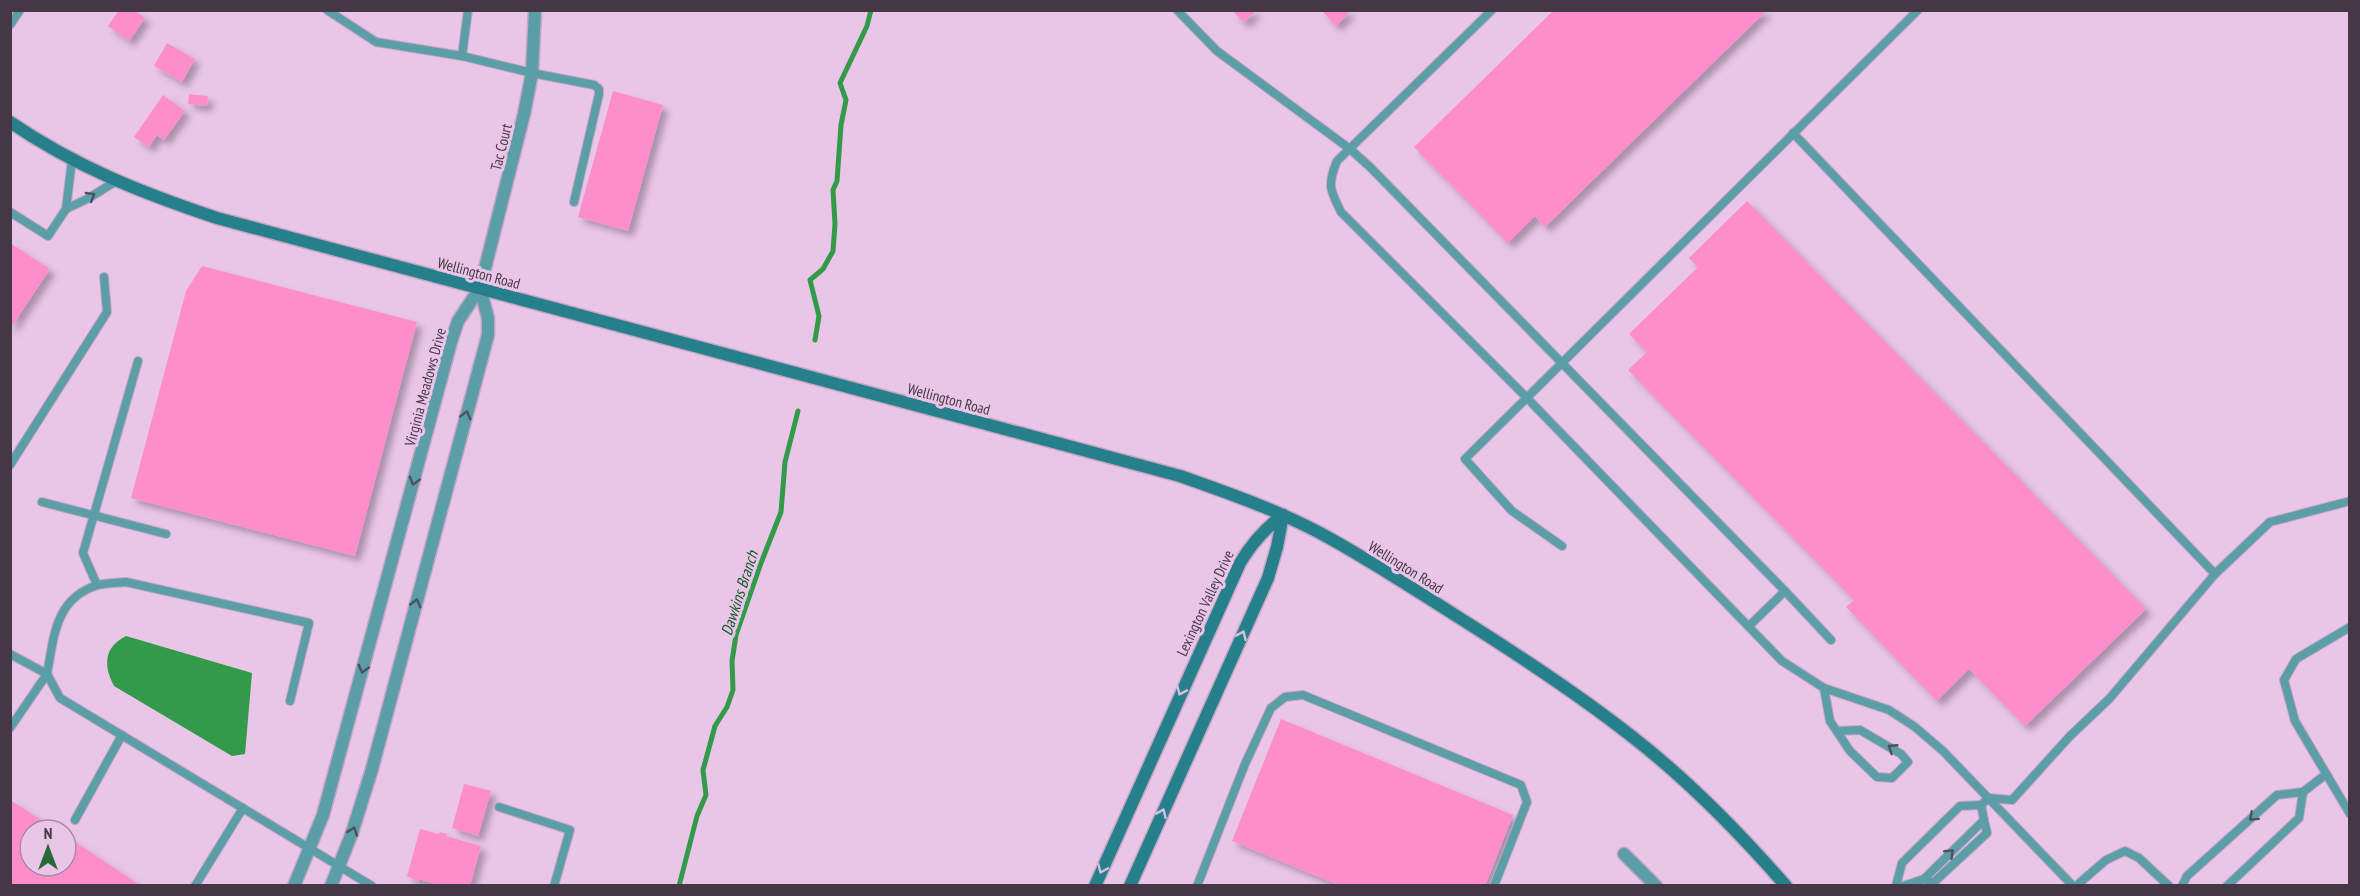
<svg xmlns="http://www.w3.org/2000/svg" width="2360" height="896" font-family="'PT Sans Narrow',sans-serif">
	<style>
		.water { fill: #329a48 }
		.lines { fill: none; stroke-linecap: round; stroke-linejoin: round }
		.stream { stroke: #329a48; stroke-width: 5 }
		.building { fill: #fe8ecb; filter: url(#shadow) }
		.lane-casing { stroke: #c5a6c4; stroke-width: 10 }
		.street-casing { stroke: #c5a6c4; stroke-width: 15 }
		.secondary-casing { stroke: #c5a6c4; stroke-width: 15 }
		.lane { stroke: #5c9ea7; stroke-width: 8 }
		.street { stroke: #5c9ea7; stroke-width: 12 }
		.secondary { stroke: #26808b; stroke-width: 12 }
		.oneway { stroke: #4b515e }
		.oneway2 { stroke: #d6bedf }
		.labels { text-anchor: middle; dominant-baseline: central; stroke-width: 6; stroke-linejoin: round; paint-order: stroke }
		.street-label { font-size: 15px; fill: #453745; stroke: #e9c5e8 }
		.water-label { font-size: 16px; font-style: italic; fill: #135a23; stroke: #e9c5e8 }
	</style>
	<defs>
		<filter id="shadow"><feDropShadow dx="5.5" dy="5.5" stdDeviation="3" flood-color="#0004"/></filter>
	</defs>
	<rect width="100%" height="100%" fill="#e9c5e8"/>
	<!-- water -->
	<path class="water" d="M126,636L252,673L245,754L232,756L114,686C103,665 104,647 126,636Z"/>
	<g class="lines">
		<!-- stream -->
		<g class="stream">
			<path d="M815,340L819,316L810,280L823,269L833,251L835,224L833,190L837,181L841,125L846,100L840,83L867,26L871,10"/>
			<path d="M679,886L697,816L706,795L703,770L715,726L727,707L733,690L732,661L736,635L761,563L781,512L785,462L798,411"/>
		</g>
	</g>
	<!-- building -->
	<g class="building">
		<path d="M119,10H134L145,18L129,41L108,26Z"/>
		<path d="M1232,10H1257L1244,23Z"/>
		<path d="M1321,10H1351L1336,26Z"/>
		<path d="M1554,10H1767L1545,227L1535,216L1508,243L1414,147Z"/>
		<path d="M167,43L195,59L182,82L154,66Z"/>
		<path d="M613,91L663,105L628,231L578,217Z"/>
		<path d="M189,94L208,96L207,106L188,104Z"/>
		<path d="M163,95L185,111L164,140L157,135L149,147L134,137Z"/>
		<path d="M1747,201L2146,609L2025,726L1969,669L1937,701L1846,607L1854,600L1628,370L1647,352L1629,334L1698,267L1689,258Z"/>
		<path d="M10,243L50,269L10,329Z"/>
		<path d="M202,266L417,322L355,556L131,498L186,291Z"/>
		<path d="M1281,719L1513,815L1485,886H1341L1232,841Z"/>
		<path d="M464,784L491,791L478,836L452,828Z"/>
		<path d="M10,800L57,830H30V866H66V836L141,886H10Z"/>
		<path d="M420,829L439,834L440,832L447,834L446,836L481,846L470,886H444L419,879V882L407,876Z"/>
	</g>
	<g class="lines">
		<!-- lane casing -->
		<g class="lane-casing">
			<g id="lane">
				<path d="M327,10L376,42L462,56L532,73L594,85L599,89V94L574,202"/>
				<path d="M1177,10L1217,51L1350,149L1370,167L1785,591L1749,626"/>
				<path d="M1492,10L1337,161C1327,185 1330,190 1341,212L1526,397L1782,661L1824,688L1889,710L1915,727L1943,751L2073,886"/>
				<path d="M10,25L20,10"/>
				<path d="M462,56L468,10"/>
				<path d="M1793,133L2215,574"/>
				<path d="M66,209L89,198L116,181"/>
				<path d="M10,212L48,236L66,209L72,160"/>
				<path d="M10,465L107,312L104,277"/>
				<path d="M42,502L166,534"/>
				<path d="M1562,546L1512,511L1465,459L1918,10"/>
				<path d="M97,585L83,553L138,361"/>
				<path d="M1785,591L1831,640"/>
				<path d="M2350,627L2296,659L2284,680L2295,721L2350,814"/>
				<path d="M10,654L47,674L10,728"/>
				<path d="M1824,688L1830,721L1850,751L1877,777L1892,778L1908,762L1901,754L1860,730L1837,731"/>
				<path d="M290,701L309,623L126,582C117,583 106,583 98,585C55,598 54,637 47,674L60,698L372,886"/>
				<path d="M1981,805L1989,798L2012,800L2070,736L2110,698L2215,574L2270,522L2350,501"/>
				<path d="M499,807L570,830L554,886"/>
				<path d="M75,820L122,735"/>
				<path d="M1924,879L1933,883L1987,833L1984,820"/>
				<path d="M195,886L243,808"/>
				<path d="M1197,886L1245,764L1271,708L1285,697L1303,695L1521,785L1527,802L1494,886"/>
				<path d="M1896,886L1902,863L1960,806L1981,805L1984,820L1924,879L1903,886"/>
				<path d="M2076,886L2106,860L2125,851L2139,858L2169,886"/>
				<path d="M2182,886L2187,876L2277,795L2303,792L2325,775"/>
				<path d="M2227,886L2299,818L2303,792"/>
			</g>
		</g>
		<!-- street casing -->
		<g class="street-casing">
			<g id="street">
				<path d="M1624,854L1656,886"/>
				<path d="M294,886L323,815L451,342L458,321L480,288L524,114L532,73L535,10"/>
				<path d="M331,886L352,833L372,769L488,335V318L480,288"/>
			</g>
		</g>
		<!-- secondary casing -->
		<g class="secondary-casing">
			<g id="secondary">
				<path d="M10,122C76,167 142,193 217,218L1180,476C1231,494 1283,512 1331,539C1374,563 1416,590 1458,617C1517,654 1575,692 1630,735C1687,779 1739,832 1786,886"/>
				<path d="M1095,886L1240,563C1252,543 1264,529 1283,515"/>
				<path d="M1130,886L1268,578L1277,547L1283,515"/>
			</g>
		</g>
		<!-- lane -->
		<use href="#lane" class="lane"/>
		<!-- street -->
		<use href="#street" class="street"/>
		<!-- secondary -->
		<use href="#secondary" class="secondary"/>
	</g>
	<!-- one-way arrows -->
	<defs><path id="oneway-chevron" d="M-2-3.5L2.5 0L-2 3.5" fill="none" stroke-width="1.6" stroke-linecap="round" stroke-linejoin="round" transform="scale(1.5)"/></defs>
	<g class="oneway">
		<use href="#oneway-chevron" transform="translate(91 196) rotate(-30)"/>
		<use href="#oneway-chevron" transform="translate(466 415) rotate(-75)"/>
		<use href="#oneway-chevron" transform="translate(414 481) rotate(106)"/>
		<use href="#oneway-chevron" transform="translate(416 603) rotate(-75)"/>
		<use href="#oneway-chevron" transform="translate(363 669) rotate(105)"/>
		<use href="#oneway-chevron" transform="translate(1892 748) rotate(-147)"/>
		<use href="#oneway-chevron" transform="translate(2253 817) rotate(138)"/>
		<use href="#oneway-chevron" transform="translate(353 831) rotate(-71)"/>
		<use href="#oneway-chevron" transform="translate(1950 853) rotate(-44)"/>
	</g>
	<g class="oneway2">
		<use href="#oneway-chevron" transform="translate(1242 635) rotate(-66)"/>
		<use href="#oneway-chevron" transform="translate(1181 691) rotate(114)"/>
		<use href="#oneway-chevron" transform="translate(1162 813) rotate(-66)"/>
		<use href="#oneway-chevron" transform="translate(1102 869) rotate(113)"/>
	</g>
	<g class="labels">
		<!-- street labels -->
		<g class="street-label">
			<text transform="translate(501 147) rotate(-76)">Tac Court</text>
			<text transform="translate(479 273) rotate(15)">Wellington Road</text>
			<text transform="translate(425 387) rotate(-75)">Virginia Meadows Drive</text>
			<text transform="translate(949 399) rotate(15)">Wellington Road</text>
			<text transform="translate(1406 567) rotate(32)">Wellington Road</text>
			<text transform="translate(1205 603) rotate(-65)">Lexington Valley Drive</text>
		</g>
		<!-- water labels -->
		<g class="water-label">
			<text transform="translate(739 593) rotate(-72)">Dawkins Branch</text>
		</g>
	</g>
	<!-- border -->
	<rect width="2360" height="896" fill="none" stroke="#453745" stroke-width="24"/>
	<!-- north arrow -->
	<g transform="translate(48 848)"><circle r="28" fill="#e9c5e8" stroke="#a78ca7" stroke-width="1.5"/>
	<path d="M0-4.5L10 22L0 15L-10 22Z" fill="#286a34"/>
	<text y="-9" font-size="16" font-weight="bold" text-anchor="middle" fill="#453745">N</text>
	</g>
</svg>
